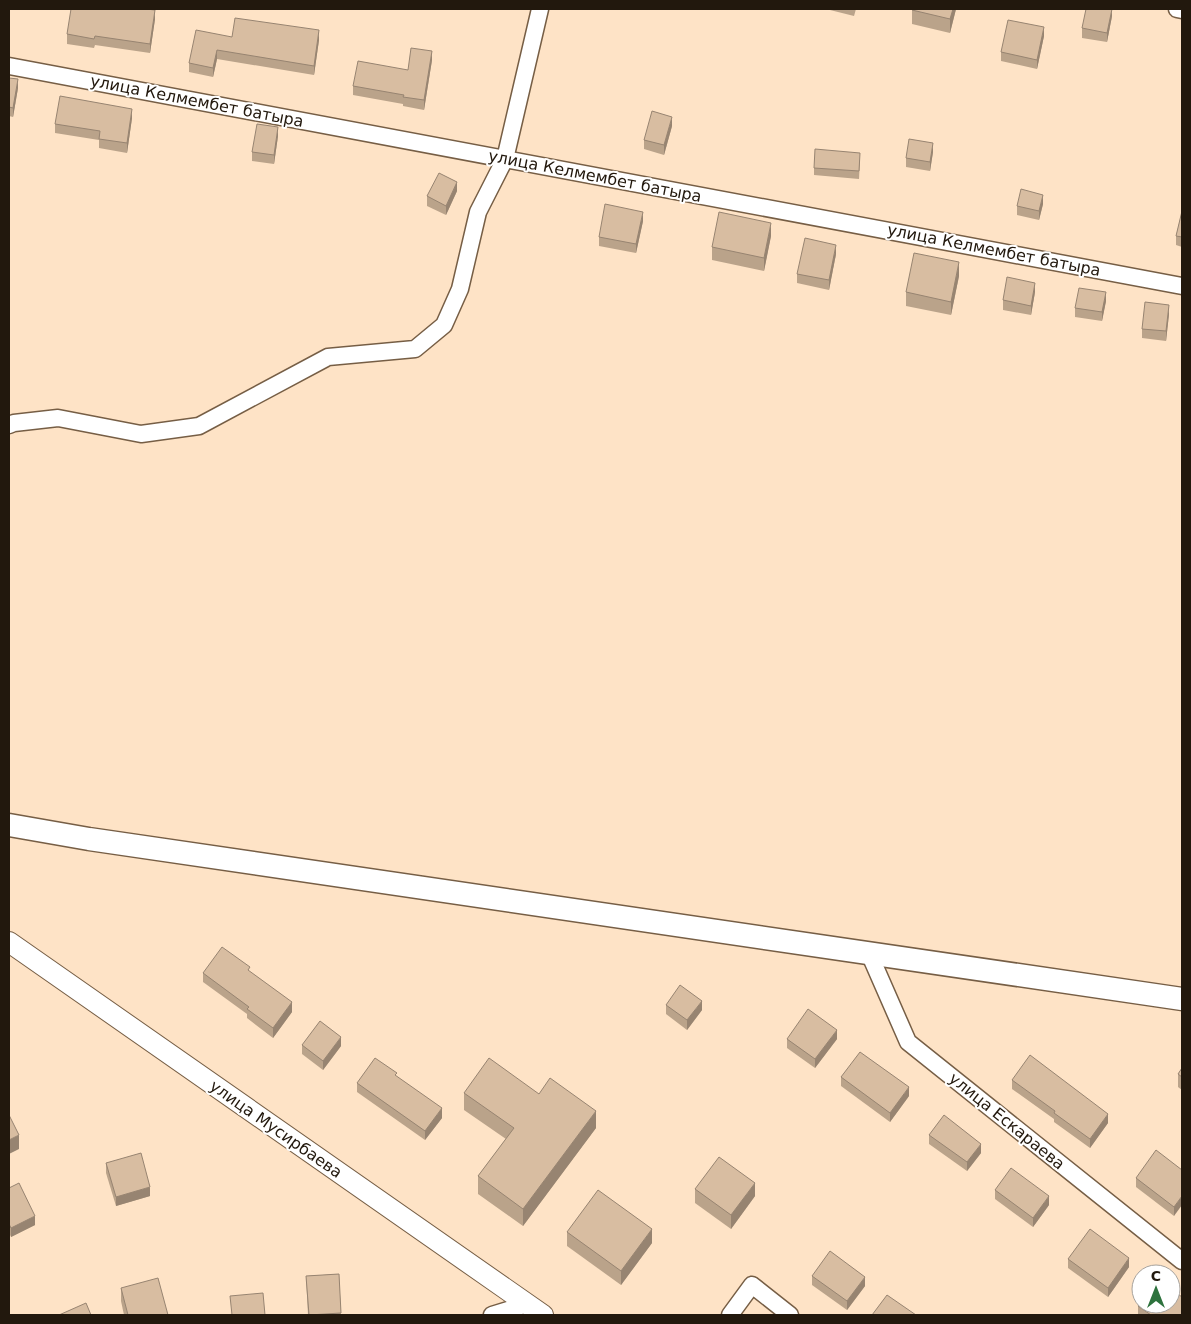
<svg xmlns="http://www.w3.org/2000/svg" width="1191" height="1324" font-family="'DejaVu Sans',sans-serif">
	<style>
		.lines { fill: none; stroke-linecap: round; stroke-linejoin: round }
		.minor-casing { stroke: #765e45; stroke-width: 19 }
		.tertiary-casing { stroke: #765e45; stroke-width: 22 }
		.secondary-casing { stroke: #765e45; stroke-width: 25 }
		.minor { stroke: #fff; stroke-width: 16 }
		.tertiary { stroke: #fff; stroke-width: 20 }
		.secondary { stroke: #fff; stroke-width: 22 }
		.wall { fill: #baa38a }
		.shaded-wall { fill: #978471 }
		.building { fill: #d8bda1; stroke: #978471 }
		.labels { text-anchor: middle; dominant-baseline: central; stroke-width: 4; stroke-linejoin: round; paint-order: stroke }
		.street-label { font-size: 16px; fill: #22180d; stroke: #fff }
	</style>
	<rect width="100%" height="100%" fill="#fee3c6"/>
	<g class="lines">
		<!-- minor casing -->
		<g class="minor-casing">
			<g id="minor">
				<path d="M1177,9L1182,10"/>
				<path d="M9,66L1182,286"/>
				<path d="M9,425L14,423L58,418L141,434L199,426L328,357L415,349L444,325L460,289L478,212L505,159L540,9"/>
				<path d="M869,953L908,1042L1182,1261"/>
				<path d="M492,1315L527,1304"/>
				<path d="M730,1315L752,1285L790,1315"/>
			</g>
		</g>
		<!-- tertiary casing -->
		<g class="tertiary-casing">
			<path id="tertiary" d="M9,942L543,1315"/>
		</g>
		<!-- secondary casing -->
		<g class="secondary-casing">
			<path id="secondary" d="M9,825L89,839L1182,999"/>
		</g>
		<!-- minor -->
		<use href="#minor" class="minor"/>
		<!-- tertiary -->
		<use href="#tertiary" class="tertiary"/>
		<!-- secondary -->
		<use href="#secondary" class="secondary"/>
	</g>
	<!-- wall -->
	<g class="wall">
		<path d="M826,9H856L854,16Z"/>
		<path d="M956,9L950,33L912,24V10Z"/>
		<path d="M1112,16L1107,42L1082,38V28Z"/>
		<path d="M155,19L150,53L95,45L94,48L67,44V34Z"/>
		<path d="M1044,36L1037,69L1001,61V52Z"/>
		<path d="M232,37L319,40L314,75L217,59L213,77L189,72V63Z"/>
		<path d="M432,60L424,110L403,106V104L353,95V86L408,70Z"/>
		<path d="M9,78L18,88L13,117L9,116Z"/>
		<path d="M132,118L127,153L99,148V140L55,133V124Z"/>
		<path d="M672,126L664,155L644,149V140Z"/>
		<path d="M278,136L274,164L252,161V152Z"/>
		<path d="M933,152L930,171L906,167V158Z"/>
		<path d="M860,160L859,179L814,175V168Z"/>
		<path d="M457,191L446,215L427,206V196Z"/>
		<path d="M1043,204L1039,220L1017,215V206Z"/>
		<path d="M1182,211V247L1176,245V236Z"/>
		<path d="M643,221L636,253L599,246V237Z"/>
		<path d="M771,236L764,271L712,260V247Z"/>
		<path d="M836,254L829,290L797,283V274Z"/>
		<path d="M959,276L951,315L906,306V292Z"/>
		<path d="M1035,292L1031,315L1003,310V300Z"/>
		<path d="M1106,301L1102,321L1075,317V308Z"/>
		<path d="M1169,314L1166,341L1142,338V329Z"/>
		<path d="M250,972L292,1012L273,1038L247,1018V1014L203,982V973Z"/>
		<path d="M666,1005L702,1010L687,1030L666,1014Z"/>
		<path d="M787,1039H837L815,1068L787,1048Z"/>
		<path d="M302,1045L341,1046L323,1070L302,1054Z"/>
		<path d="M1182,1068V1090L1178,1087V1074Z"/>
		<path d="M841,1077L909,1096L890,1122L841,1086Z"/>
		<path d="M1012,1080L1108,1123L1090,1148L1054,1122V1119L1012,1089Z"/>
		<path d="M357,1083L442,1118L425,1140L357,1092Z"/>
		<path d="M464,1093L539,1094L596,1128L523,1226L478,1194V1176L506,1139L464,1110Z"/>
		<path d="M929,1135L981,1153L967,1171L929,1144Z"/>
		<path d="M106,1163L150,1196L116,1206L106,1173Z"/>
		<path d="M1182,1170L1174,1216L1136,1187V1178Z"/>
		<path d="M9,1188L35,1225L11,1237L9,1233Z"/>
		<path d="M695,1189L755,1196L731,1229L695,1203Z"/>
		<path d="M995,1190L1049,1205L1033,1227L995,1199Z"/>
		<path d="M567,1232L652,1243L621,1285L567,1246Z"/>
		<path d="M1068,1259L1129,1267L1108,1297L1068,1268Z"/>
		<path d="M339,1274L341,1315H308L306,1276Z"/>
		<path d="M812,1276L865,1286L847,1310L812,1285Z"/>
		<path d="M121,1288L168,1315H124L121,1301Z"/>
		<path d="M1138,1306L1182,1315H1138Z"/>
	</g>
	<!-- shaded-wall -->
	<g class="shaded-wall">
		<path d="M953,9H956L950,33V19Z"/>
		<path d="M1112,9V16L1107,42V33Z"/>
		<path d="M155,10V19L150,53V44Z"/>
		<path d="M1044,27V36L1037,69V60Z"/>
		<path d="M319,30V40L314,75V66Z"/>
		<path d="M217,50V59L213,77V68Z"/>
		<path d="M432,51V60L424,110V100Z"/>
		<path d="M18,79V88L13,117V108Z"/>
		<path d="M132,109V118L127,153V143Z"/>
		<path d="M672,117V126L664,155V145Z"/>
		<path d="M278,127V136L274,164V155Z"/>
		<path d="M933,143V152L930,171V162Z"/>
		<path d="M457,182V191L446,215V206Z"/>
		<path d="M1043,195V204L1039,220V211Z"/>
		<path d="M643,212V221L636,253V244Z"/>
		<path d="M771,223V236L764,271V258Z"/>
		<path d="M836,245V254L829,290V280Z"/>
		<path d="M959,262V276L951,315V302Z"/>
		<path d="M1035,283V292L1031,315V306Z"/>
		<path d="M1106,292V301L1102,321V312Z"/>
		<path d="M1169,305V314L1166,341V331Z"/>
		<path d="M702,1001V1010L687,1030V1020Z"/>
		<path d="M292,1002V1012L273,1038V1028Z"/>
		<path d="M837,1030V1039L815,1068V1059Z"/>
		<path d="M341,1037V1046L323,1070V1061Z"/>
		<path d="M909,1087V1096L890,1122V1113Z"/>
		<path d="M442,1108V1118L425,1140V1131Z"/>
		<path d="M596,1111V1128L523,1226V1209Z"/>
		<path d="M1108,1114V1123L1090,1148V1139Z"/>
		<path d="M19,1135V1149L9,1154V1140Z"/>
		<path d="M981,1144V1153L967,1171V1162Z"/>
		<path d="M755,1183V1196L731,1229V1215Z"/>
		<path d="M150,1187V1196L116,1206V1197Z"/>
		<path d="M1049,1196V1205L1033,1227V1218Z"/>
		<path d="M1182,1196V1205L1174,1216V1207Z"/>
		<path d="M35,1216V1225L11,1237V1228Z"/>
		<path d="M652,1229V1243L621,1285V1271Z"/>
		<path d="M1129,1258V1267L1108,1297V1288Z"/>
		<path d="M865,1277V1286L847,1310V1301Z"/>
	</g>
	<!-- building -->
	<g class="building">
		<path d="M71,9H146L155,10L150,44L95,36L94,39L67,34Z"/>
		<path d="M913,9H953L950,19L912,10Z"/>
		<path d="M1086,9H1112L1107,33L1082,28Z"/>
		<path d="M235,18L319,30L314,66L217,50L213,68L189,63L196,30L232,37Z"/>
		<path d="M1008,20L1044,27L1037,60L1001,52Z"/>
		<path d="M411,48L432,51L424,100L403,97L404,95L353,86L358,61L408,70Z"/>
		<path d="M9,78L18,79L13,108L9,107Z"/>
		<path d="M60,96L132,109L127,143L99,139L100,131L55,124Z"/>
		<path d="M652,111L672,117L664,145L644,140Z"/>
		<path d="M257,124L278,127L274,155L252,152Z"/>
		<path d="M909,139L933,143L930,162L906,158Z"/>
		<path d="M815,149L860,153L859,171L814,168Z"/>
		<path d="M439,173L457,182L446,206L427,196Z"/>
		<path d="M1021,189L1043,195L1039,211L1017,206Z"/>
		<path d="M605,204L643,212L636,244L599,237Z"/>
		<path d="M1182,211V237L1176,236Z"/>
		<path d="M719,212L771,223L764,258L712,247Z"/>
		<path d="M805,238L836,245L829,280L797,274Z"/>
		<path d="M914,253L959,262L951,302L906,292Z"/>
		<path d="M1007,277L1035,283L1031,306L1003,300Z"/>
		<path d="M1079,288L1106,292L1102,312L1075,308Z"/>
		<path d="M1145,302L1169,305L1166,331L1142,329Z"/>
		<path d="M222,947L250,967L248,970L292,1002L273,1028L247,1009L249,1007L203,973Z"/>
		<path d="M680,985L702,1001L687,1020L666,1005Z"/>
		<path d="M808,1009L837,1030L815,1059L787,1039Z"/>
		<path d="M320,1021L341,1037L323,1061L302,1045Z"/>
		<path d="M860,1052L909,1087L890,1113L841,1077Z"/>
		<path d="M1030,1055L1108,1114L1090,1139L1054,1113L1055,1111L1012,1080Z"/>
		<path d="M375,1058L397,1073L395,1075L442,1108L425,1131L357,1083Z"/>
		<path d="M489,1058L539,1094L550,1078L596,1111L523,1209L478,1176L514,1128L464,1093Z"/>
		<path d="M1182,1068V1077L1178,1074Z"/>
		<path d="M9,1115L19,1135L9,1140Z"/>
		<path d="M944,1115L981,1144L967,1162L929,1135Z"/>
		<path d="M1156,1150L1182,1170V1196L1174,1207L1136,1178Z"/>
		<path d="M141,1153L150,1187L116,1197L106,1163Z"/>
		<path d="M719,1157L755,1183L731,1215L695,1189Z"/>
		<path d="M1011,1168L1049,1196L1033,1218L995,1190Z"/>
		<path d="M19,1183L35,1216L11,1228L9,1224V1188Z"/>
		<path d="M598,1190L652,1229L621,1271L567,1232Z"/>
		<path d="M1090,1229L1129,1258L1108,1288L1068,1259Z"/>
		<path d="M830,1251L865,1277L847,1301L812,1276Z"/>
		<path d="M339,1274L341,1313L309,1315L306,1276Z"/>
		<path d="M158,1278L168,1315H128L121,1288Z"/>
		<path d="M1171,1289L1182,1297V1315H1151L1138,1306L1141,1302V1304H1171Z"/>
		<path d="M263,1293L265,1315H232L230,1296Z"/>
		<path d="M887,1295L916,1315H872Z"/>
		<path d="M86,1303L91,1315H59Z"/>
	</g>
	<g class="labels">
		<!-- street labels -->
		<g class="street-label">
			<text transform="translate(197 101) rotate(11)">улица Келмембет батыра</text>
			<text transform="translate(595 176) rotate(11)">улица Келмембет батыра</text>
			<text transform="translate(994 250) rotate(11)">улица Келмембет батыра</text>
			<text transform="translate(1007 1121) rotate(39)">улица Ескараева</text>
			<text transform="translate(276 1129) rotate(35)">улица Мусирбаева</text>
		</g>
	</g>
	<!-- border -->
	<rect width="1191" height="1324" fill="none" stroke="#22180d" stroke-width="20"/>
	<!-- north arrow -->
	<g transform="translate(1156 1289)"><circle r="24" fill="#ffffff" stroke="#a7a39e"/>
	<path d="M0-4L9 19L0 12L-9 19Z" fill="#2d723d"/>
	<text y="-8" font-size="14" font-weight="bold" text-anchor="middle" fill="#22180d">С</text>
	</g>
</svg>
